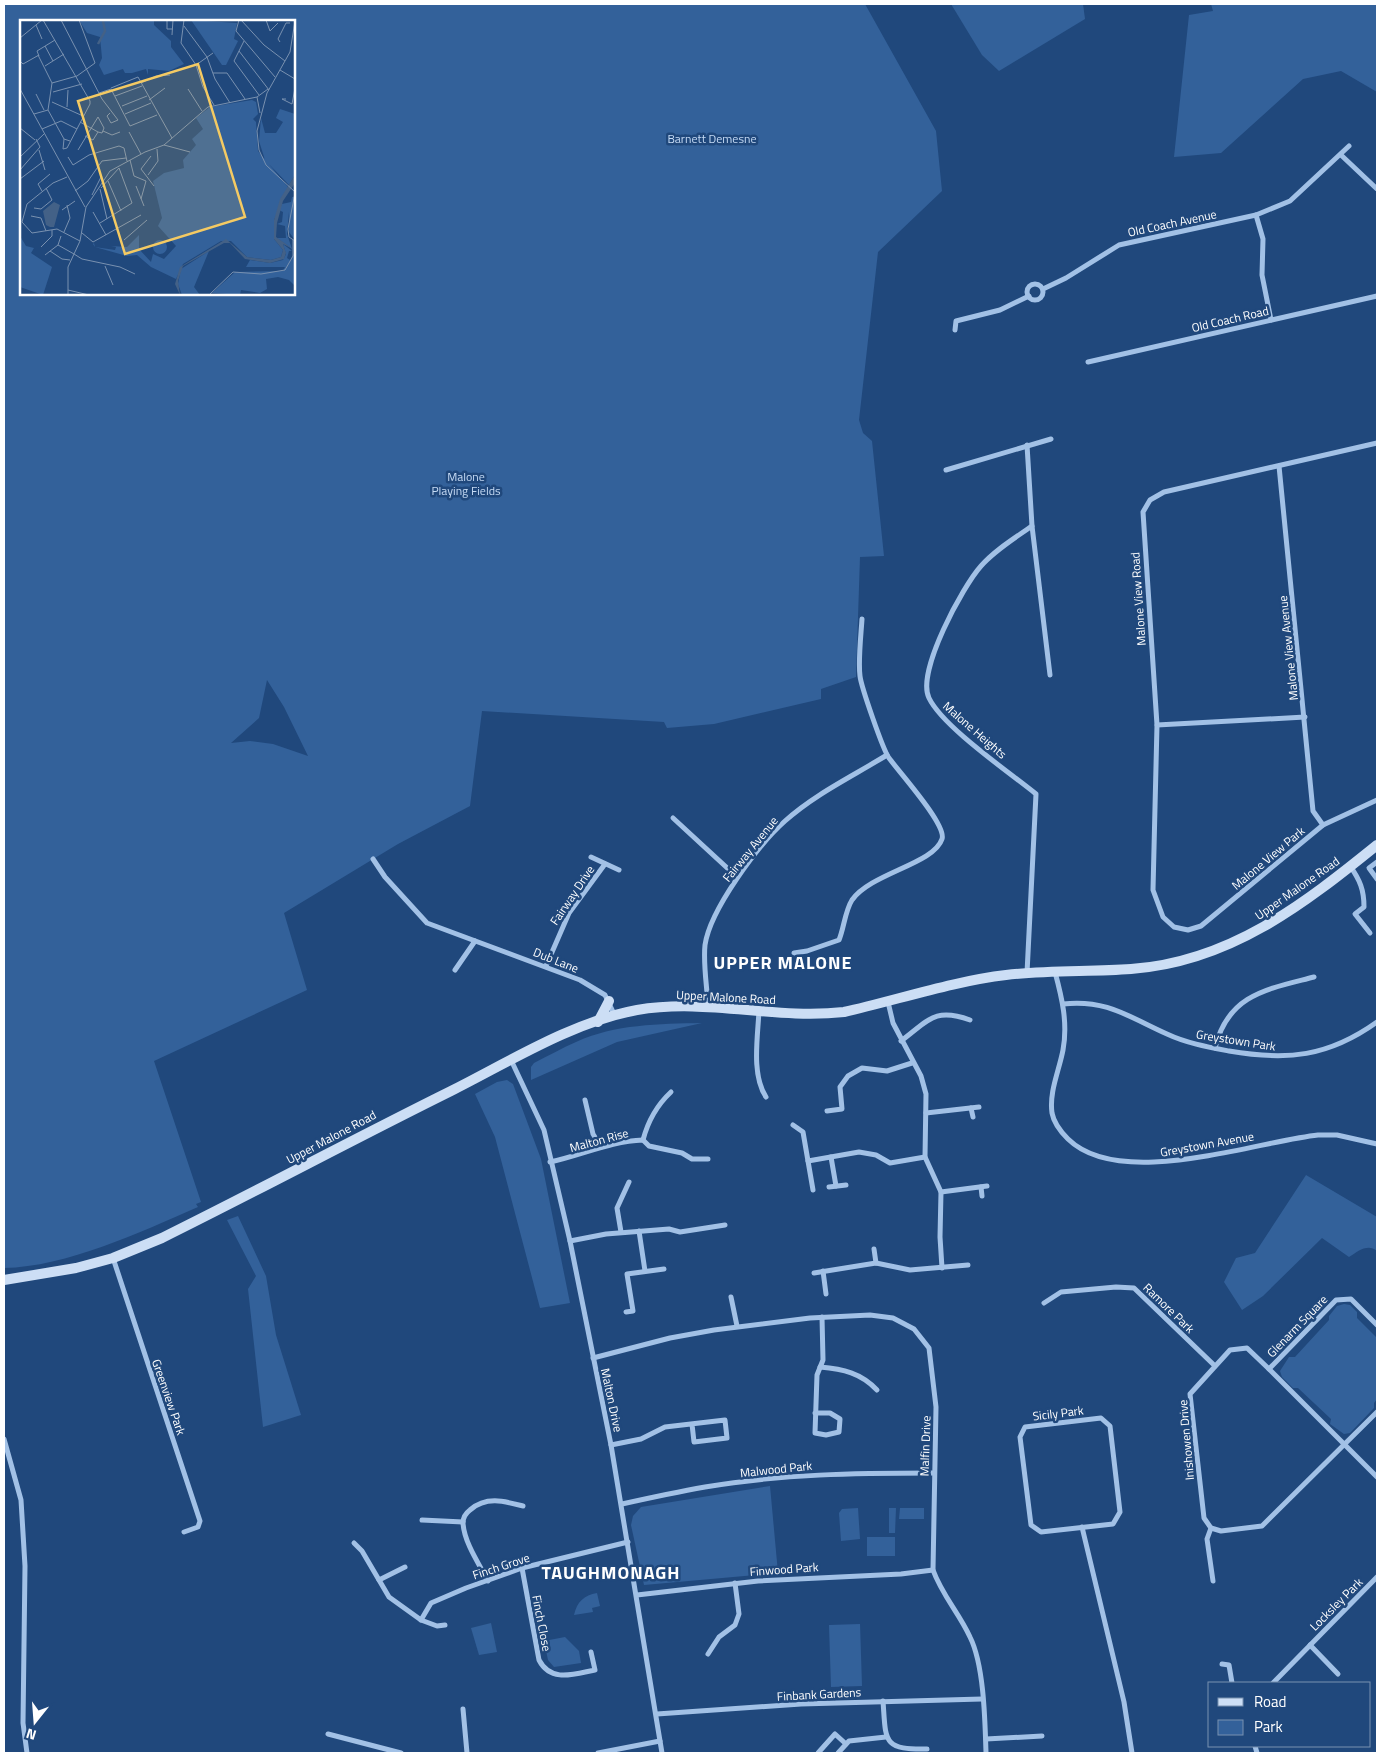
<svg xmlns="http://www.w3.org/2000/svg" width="1381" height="1757" font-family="'Titillium Web',sans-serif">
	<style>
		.green { fill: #33619a; fill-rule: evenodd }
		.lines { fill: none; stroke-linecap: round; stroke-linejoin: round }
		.minor { stroke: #a2c1e6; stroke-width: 5 }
		.secondary { stroke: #ccdef5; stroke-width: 10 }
		.labels { text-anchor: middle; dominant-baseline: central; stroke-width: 5; stroke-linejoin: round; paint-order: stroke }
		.park-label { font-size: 12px; fill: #c6dbf5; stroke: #20487c }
		.street-label { font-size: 12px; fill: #fff; stroke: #20487c }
		.district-label { font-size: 18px; font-weight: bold; letter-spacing: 1px; fill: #fff; stroke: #20487c }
		.inset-river { fill: none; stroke: #436187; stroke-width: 2.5 }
		.inset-road { fill: none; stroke: #7991b0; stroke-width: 1 }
		.view { fill: #f4ca63; fill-opacity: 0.15; stroke: #f4ca63; stroke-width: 2.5 }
		.inset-edge { fill: none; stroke: #fff; stroke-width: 2.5 }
	</style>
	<rect width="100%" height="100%" fill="#20487c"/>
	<!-- green -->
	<g class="green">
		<path d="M4,4H865L936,131L942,191L878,252L859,420L863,433L872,441L884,556L860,557L856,677L821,689V699L714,724L667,728L664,722L482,711L470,806L398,844L284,913L307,990L154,1061L201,1202L196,1204L198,1207C141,1232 66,1267 4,1268ZM21,21H294V294H21ZM267,680L284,707L308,756L273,744L250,741L231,743L259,718Z"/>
		<path d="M951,4H1083L1085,19L999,71L982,55Z"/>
		<path d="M1211,4H1377V92L1341,71L1303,79L1221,153L1174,157L1189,15L1213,11Z"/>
		<path d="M702,1023L617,1042L531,1080V1067L534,1063C548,1056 562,1048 576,1042C615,1024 659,1024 702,1023Z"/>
		<path d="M507,1080L513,1084L541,1159L570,1303L540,1308L495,1137L475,1094L497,1082Z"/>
		<path d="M1306,1175L1377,1217V1251C1368,1243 1358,1251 1349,1257L1322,1238L1263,1296L1242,1310L1224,1282L1236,1258L1255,1253Z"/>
		<path d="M238,1216L266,1276L276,1335L301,1415L263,1427L248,1289L256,1276L227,1220Z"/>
		<path d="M1344,1304L1350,1305L1357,1312V1318L1377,1338V1399L1374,1403V1408L1350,1433L1344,1434L1330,1424L1331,1419L1298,1388H1293L1282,1377L1280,1371L1289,1357H1295L1329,1320V1316L1337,1306Z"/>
		<path d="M770,1486L778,1573L644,1585L631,1525L633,1516L641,1507Z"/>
		<path d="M858,1508L860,1539L841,1541L839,1513L842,1509Z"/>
		<path d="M889,1508H896L895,1533H889Z"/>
		<path d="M900,1508H924V1519H899Z"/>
		<rect x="867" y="1537" width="28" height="19"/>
		<path d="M597,1593L600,1606L592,1608L593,1612L574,1615C577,1602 584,1595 597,1593Z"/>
		<path d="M491,1623L497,1652L479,1655L471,1628Z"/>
		<path d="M860,1624L862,1686L831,1687L829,1625Z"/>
		<path d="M565,1637L579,1651L581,1663L554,1667L548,1660L544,1641Z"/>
	</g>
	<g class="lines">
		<!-- minor -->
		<g class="minor">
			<path d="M1341,155L1377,189"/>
			<path d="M1256,215L1263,239L1262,275L1271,320"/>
			<circle cx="1035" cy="292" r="8"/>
			<path d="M1043,289L1066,278L1119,245L1256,215L1290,201L1349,146"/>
			<path d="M955,330L956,321L1000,310L1029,296"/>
			<path d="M1088,362L1377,296"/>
			<path d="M1377,443L1164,492L1150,500L1143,512L1157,725L1153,890L1163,917L1174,927L1188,930L1201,926L1323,825L1377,800"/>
			<path d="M1027,445L1032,526L1050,675"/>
			<path d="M1279,466L1313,811L1323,825"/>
			<path d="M946,470L1051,439"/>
			<path d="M1157,725L1305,717"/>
			<path d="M673,818L737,877"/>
			<path d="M591,857L619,870"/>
			<path d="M373,859L385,877L427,923L580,980L605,995L615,1016"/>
			<path d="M1377,862L1369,868L1377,879"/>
			<path d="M1350,866C1360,880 1364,890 1364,907L1355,914L1370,933"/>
			<path d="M794,953L807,951L839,940C844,928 845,911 852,900C871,873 934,864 942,839C947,825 899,772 889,758C883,750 861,686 860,676C858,661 861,635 862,619"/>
			<path d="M546,966L569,913L605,864"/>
			<path d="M455,970L475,941"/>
			<path d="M1055,972C1062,998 1068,1023 1063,1050C1059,1071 1049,1092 1052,1113C1054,1124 1061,1132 1068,1139C1120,1190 1254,1142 1318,1135H1337L1377,1144"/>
			<path d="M1027,973L1036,794C1009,772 943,727 929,698C916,672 963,586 981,566C995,550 1015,538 1032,526"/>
			<path d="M888,1002L893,1023L921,1076L926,1094L925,1157L941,1192L940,1237L942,1268"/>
			<path d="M1063,1004C1106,999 1129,1017 1167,1034C1186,1043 1208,1047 1229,1051C1287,1061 1328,1057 1377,1022"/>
			<path d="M708,1006C707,986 703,964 705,945C710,910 758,845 785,821C815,794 853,776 887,755"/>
			<path d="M759,1010C758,1036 751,1074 766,1097"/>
			<path d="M901,1041C928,1021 934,1007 970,1020"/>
			<path d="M1215,1048C1228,994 1268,989 1314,977"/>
			<path d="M511,1060L544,1130L570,1241L611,1445L662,1753"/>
			<path d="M585,1100L593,1134L601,1147"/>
			<path d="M971,1108L973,1117"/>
			<path d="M827,1111L842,1109L840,1087L848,1076L862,1068L887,1071L912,1063"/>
			<path d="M926,1113L979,1107"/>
			<path d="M793,1125L803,1132L813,1190"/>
			<path d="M643,1140C648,1121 656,1106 671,1092"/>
			<path d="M831,1157L836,1186"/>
			<path d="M808,1161L859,1152L876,1155L890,1163L925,1157"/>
			<path d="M550,1162C582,1155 611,1141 643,1140L649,1146L682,1153L692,1159H708"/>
			<path d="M829,1187L846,1185"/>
			<path d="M981,1187L982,1196"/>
			<path d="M941,1192L987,1186"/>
			<path d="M639,1231L645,1271"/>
			<path d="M621,1232L617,1208L629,1182"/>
			<path d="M570,1241L606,1234L669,1229L680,1232L725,1225"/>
			<path d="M874,1249L876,1263"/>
			<path d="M113,1258L200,1521L198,1527L184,1532"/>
			<path d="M823,1271L826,1294"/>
			<path d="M814,1273L876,1263L910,1270L968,1265"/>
			<path d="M731,1297L737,1326"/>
			<path d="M1044,1303L1061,1292L1116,1287L1134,1288L1215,1366"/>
			<path d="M626,1312L633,1311L627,1274L664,1269"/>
			<path d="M1377,1325L1351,1299L1336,1300L1269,1369L1377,1477"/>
			<path d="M593,1358L670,1338L714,1330L810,1318L870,1315L893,1318L914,1329L929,1348L936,1407L933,1570C942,1595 959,1613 970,1637C984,1665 985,1720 986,1753"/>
			<path d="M820,1367C843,1369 861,1373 877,1390"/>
			<path d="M1269,1369L1247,1348L1230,1350L1190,1394L1204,1518L1211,1528L1221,1531L1262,1526L1377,1412"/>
			<path d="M815,1413H830L840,1419L839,1432L826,1435L815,1433L817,1375L823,1360L822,1317"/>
			<path d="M1101,1418L1110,1426L1120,1512L1113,1524L1041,1532L1031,1525L1020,1437L1025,1427Z"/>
			<path d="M4,1439L21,1500L25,1566L23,1723L27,1753"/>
			<path d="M611,1445L641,1439L665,1427L725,1420L727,1438L694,1442L692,1424"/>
			<path d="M622,1504C649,1498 677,1492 705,1487C781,1474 857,1473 934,1473"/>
			<path d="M422,1520L463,1522"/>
			<path d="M1082,1527L1124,1702L1132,1753"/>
			<path d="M1211,1528L1207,1539L1213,1581"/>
			<path d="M354,1543L362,1551L389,1597L421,1620L437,1626L445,1625"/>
			<path d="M522,1568L539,1660C551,1683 574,1674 595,1670L591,1652"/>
			<path d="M379,1580L405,1567"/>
			<path d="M488,1581C479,1564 464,1542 463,1523C463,1517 466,1513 470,1510C486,1496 504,1501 523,1506"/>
			<path d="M637,1595L758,1581L901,1574L933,1570"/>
			<path d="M421,1620L431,1603L466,1588L522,1568L628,1542"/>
			<path d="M1310,1645L1338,1674"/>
			<path d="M708,1654L719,1637L735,1625L739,1614L735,1583"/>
			<path d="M1222,1664L1229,1665L1232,1683"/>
			<path d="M1273,1683L1377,1577"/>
			<path d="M883,1701C886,1741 882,1750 927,1749"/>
			<path d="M463,1709L467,1753"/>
			<path d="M657,1714L801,1704L982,1699"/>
			<path d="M328,1734L401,1753"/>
			<path d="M986,1739L1042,1736"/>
			<path d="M1255,1746L1257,1753"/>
			<path d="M598,1753L660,1741"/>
			<path d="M818,1753L835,1734L846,1744"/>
			<path d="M838,1753L849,1741L886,1737"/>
		</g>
		<!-- secondary -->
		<g class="secondary">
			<path d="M598,1022L609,1001"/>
			<path d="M4,1280L76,1268L113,1258L162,1238C259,1190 354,1139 451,1091C509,1062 572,1022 637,1010C707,998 775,1020 844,1012C897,1000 954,981 1006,975C1048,970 1090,972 1131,969C1230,962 1304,904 1377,845"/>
		</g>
	</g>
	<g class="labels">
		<!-- park labels -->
		<g class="park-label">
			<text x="712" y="138">Barnett Demesne</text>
			<text x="466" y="476">Malone<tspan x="466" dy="14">Playing Fields</tspan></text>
		</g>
		<!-- street labels -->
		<g class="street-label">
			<text transform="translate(1172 223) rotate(-12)">Old Coach Avenue</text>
			<text transform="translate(1230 319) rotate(-13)">Old Coach Road</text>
			<text transform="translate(1138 599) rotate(-94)">Malone View Road</text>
			<text transform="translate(1288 648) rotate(-96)">Malone View Avenue</text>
			<text transform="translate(975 730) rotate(41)">Malone Heights</text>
			<text transform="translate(750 849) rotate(-51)">Fairway Avenue</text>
			<text transform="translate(1268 858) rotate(-40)">Malone View Park</text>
			<text transform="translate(1297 888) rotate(-35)">Upper Malone Road</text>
			<text transform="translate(572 895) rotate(-56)">Fairway Drive</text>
			<text transform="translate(556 960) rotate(22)">Dub Lane</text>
			<text transform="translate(726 997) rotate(3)">Upper Malone Road</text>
			<text transform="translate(1236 1040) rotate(9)">Greystown Park</text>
			<text transform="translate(331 1137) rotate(-28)">Upper Malone Road</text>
			<text transform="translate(599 1140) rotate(-15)">Malton Rise</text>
			<text transform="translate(1207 1144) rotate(-10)">Greystown Avenue</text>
			<text transform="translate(1169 1308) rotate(44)">Ramore Park</text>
			<text transform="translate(1297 1326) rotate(-46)">Glenarm Square</text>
			<text transform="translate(169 1397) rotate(71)">Greenview Park</text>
			<text transform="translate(612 1400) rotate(78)">Malton Drive</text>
			<text transform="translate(1058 1413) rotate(-7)">Sicily Park</text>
			<text transform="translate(1186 1440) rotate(-95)">Inishowen Drive</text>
			<text transform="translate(925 1446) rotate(-88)">Malfin Drive</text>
			<text transform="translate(776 1469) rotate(-6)">Malwood Park</text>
			<text transform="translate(501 1566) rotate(-18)">Finch Grove</text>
			<text transform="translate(784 1569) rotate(-4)">Finwood Park</text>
			<text transform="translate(1336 1604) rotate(-45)">Locksley Park</text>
			<text transform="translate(542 1623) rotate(79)">Finch Close</text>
			<text transform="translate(819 1694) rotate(-3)">Finbank Gardens</text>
		</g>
		<!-- district labels -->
		<g class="district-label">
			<text x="783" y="962">UPPER MALONE</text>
			<text x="611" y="1572">TAUGHMONAGH</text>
		</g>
	</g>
	<!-- overview -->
	<g transform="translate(20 20)">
		<rect width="275" height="275" fill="#20487c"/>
		<path d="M59,0H134V5L151,21V27L164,44L149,51L128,49V55L126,49L112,53H105L103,49L84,55L79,45L82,38L80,17L67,13ZM171,0L217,3L214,19L218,21L206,45H202ZM232,80L236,82L238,94L233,99L236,102L238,131L268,167L254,200V219L263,230L261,237L251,240L227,237L211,221H201L163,244L156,259L131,247L117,235L107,236L75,227L73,224L74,223L75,227L95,230L96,227L91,226L107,227L119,215V229L131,242L133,234L144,239L156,226L138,206L142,198L133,161L144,153L164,148L163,140L176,125L172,119L183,109L176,98L190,87ZM260,89L275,94V155L269,165L245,140L239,121L241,98L245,113H256L263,102L256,98ZM272,177H275V220L269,212V192L267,214L272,229L257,218H266L265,206L257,204L262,202L263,192L259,190L262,184L271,182ZM0,216L6,226L14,228L11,233L32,247L23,275L0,267ZM133 227a7 7 0 1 1 14 0a7 7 0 1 1-14 0ZM273,221L275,222L274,265L269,260L258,257L246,259L247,269L240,273L221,270L220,275L192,273L215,252L263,251L265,247H226L230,240L250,243L263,240L266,234L263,224L272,231H269L267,238L270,240L274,233ZM189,231L174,267L180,275H162L158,264L161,249Z" fill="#33619a"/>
		<path d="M275,155V163L263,181L257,203L256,217L273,229L263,224L266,233L264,239L250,243L225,239L210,223H204L163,246L158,261L160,275L155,264L160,247L206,219L227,237L251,240L261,237L263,230L254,219V200L260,179ZM34,182L40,185L34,207H30L26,205L23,191Z" fill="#436187"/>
		<path class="inset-river" d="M78,24L85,11L83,1"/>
		<path class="inset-road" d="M23,0L70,81V84L47,128L43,129L44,119L50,121M41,0L82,79L98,100L91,103L87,96L90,93M147,0V9H153M164,0L161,23L176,45L183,67L194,85M219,0L216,11L255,57M221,0L244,25L265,41M246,0L250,11L258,3M275,1L270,32L247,73L237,111L239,130L246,145L275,172M16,5L22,19M164,6L187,37L195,59L210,83M152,15L153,0M0,18L22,0M224,21L214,41L239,75M260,22L258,19L266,3H270M25,26L33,41M219,31L249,70M18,35L32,63L28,90M19,36L17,31L35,20M0,41L3,44L19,35M176,45L193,33M25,46L44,34M260,50L275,59M193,53H207L225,79M32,63L57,56L75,43L59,0M121,63L136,56L150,55M91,68L118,57L152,118M0,69L65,187M168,69L182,91M33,72L62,64M79,73L91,69L110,106L137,95M16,74L24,90M95,76L122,66M266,79H262L272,84L275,68M129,80L145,68M32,82L63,96M102,86L127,76M47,87L48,70M240,93L237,77L248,69M14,94L28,90L44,119M105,94L131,83M60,102L78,112L73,120L65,116M0,108L15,120M22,109L41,101L57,109M83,111L92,115L100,112M109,112L121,134M144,125L170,132M19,130L25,150M58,130L78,97L84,108L82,113L78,112M131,136L121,149L134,166M0,137L24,114M48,137L53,145L69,135L99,126L104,128L107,141M110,140L114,156L126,161L121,179M0,150L20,127L16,119M128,155L138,141L137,129M47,157L33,163L7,184L2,202L12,213L37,209L60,221M0,159L24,141M88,161L101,191M116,166L124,186M80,169L87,199M22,171L18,164L30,154M55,171L68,161L82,141L106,138M275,173L268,209L269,217L275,221M72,175L81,157M14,188L21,189L32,180L26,168M42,190L55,181M73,192L86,215M11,196L21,198L26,211M80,203L112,183L99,148L81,168M44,212L50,198L47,185M62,213L73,222L121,195M104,220L127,200M38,225L54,234M21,227L32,216V210M30,231L42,239L50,240M54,234L62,239L100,247L115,254M25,235L38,225L41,216M85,246L93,265M48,270L69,275M48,275V247L60,221L66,187L90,151L125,132L144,125L188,87L237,77M189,275L213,252L241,254L265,250L273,236V220"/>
		<path class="view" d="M178,44L225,197L105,234L58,81Z"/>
		<rect width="275" height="275" class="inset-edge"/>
	</g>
	<!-- border -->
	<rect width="1381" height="1757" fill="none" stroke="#ffffff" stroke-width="10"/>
	<!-- legend -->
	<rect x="1208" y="1682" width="162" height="65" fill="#20487c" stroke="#7991b0"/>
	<rect x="1218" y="1698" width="25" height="8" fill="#ccdef5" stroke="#7991b0"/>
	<text x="1254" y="1707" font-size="15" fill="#ffffff">Road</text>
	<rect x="1218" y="1720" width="25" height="15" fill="#33619a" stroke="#7991b0"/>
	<text x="1254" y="1732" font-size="15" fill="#ffffff">Park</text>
	<!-- north arrow -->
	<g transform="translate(35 1722) rotate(197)" stroke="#20487c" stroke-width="4" paint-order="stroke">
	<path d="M0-4L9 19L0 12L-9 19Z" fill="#ffffff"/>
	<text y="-8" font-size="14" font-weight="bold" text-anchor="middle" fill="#ffffff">N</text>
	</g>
</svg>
